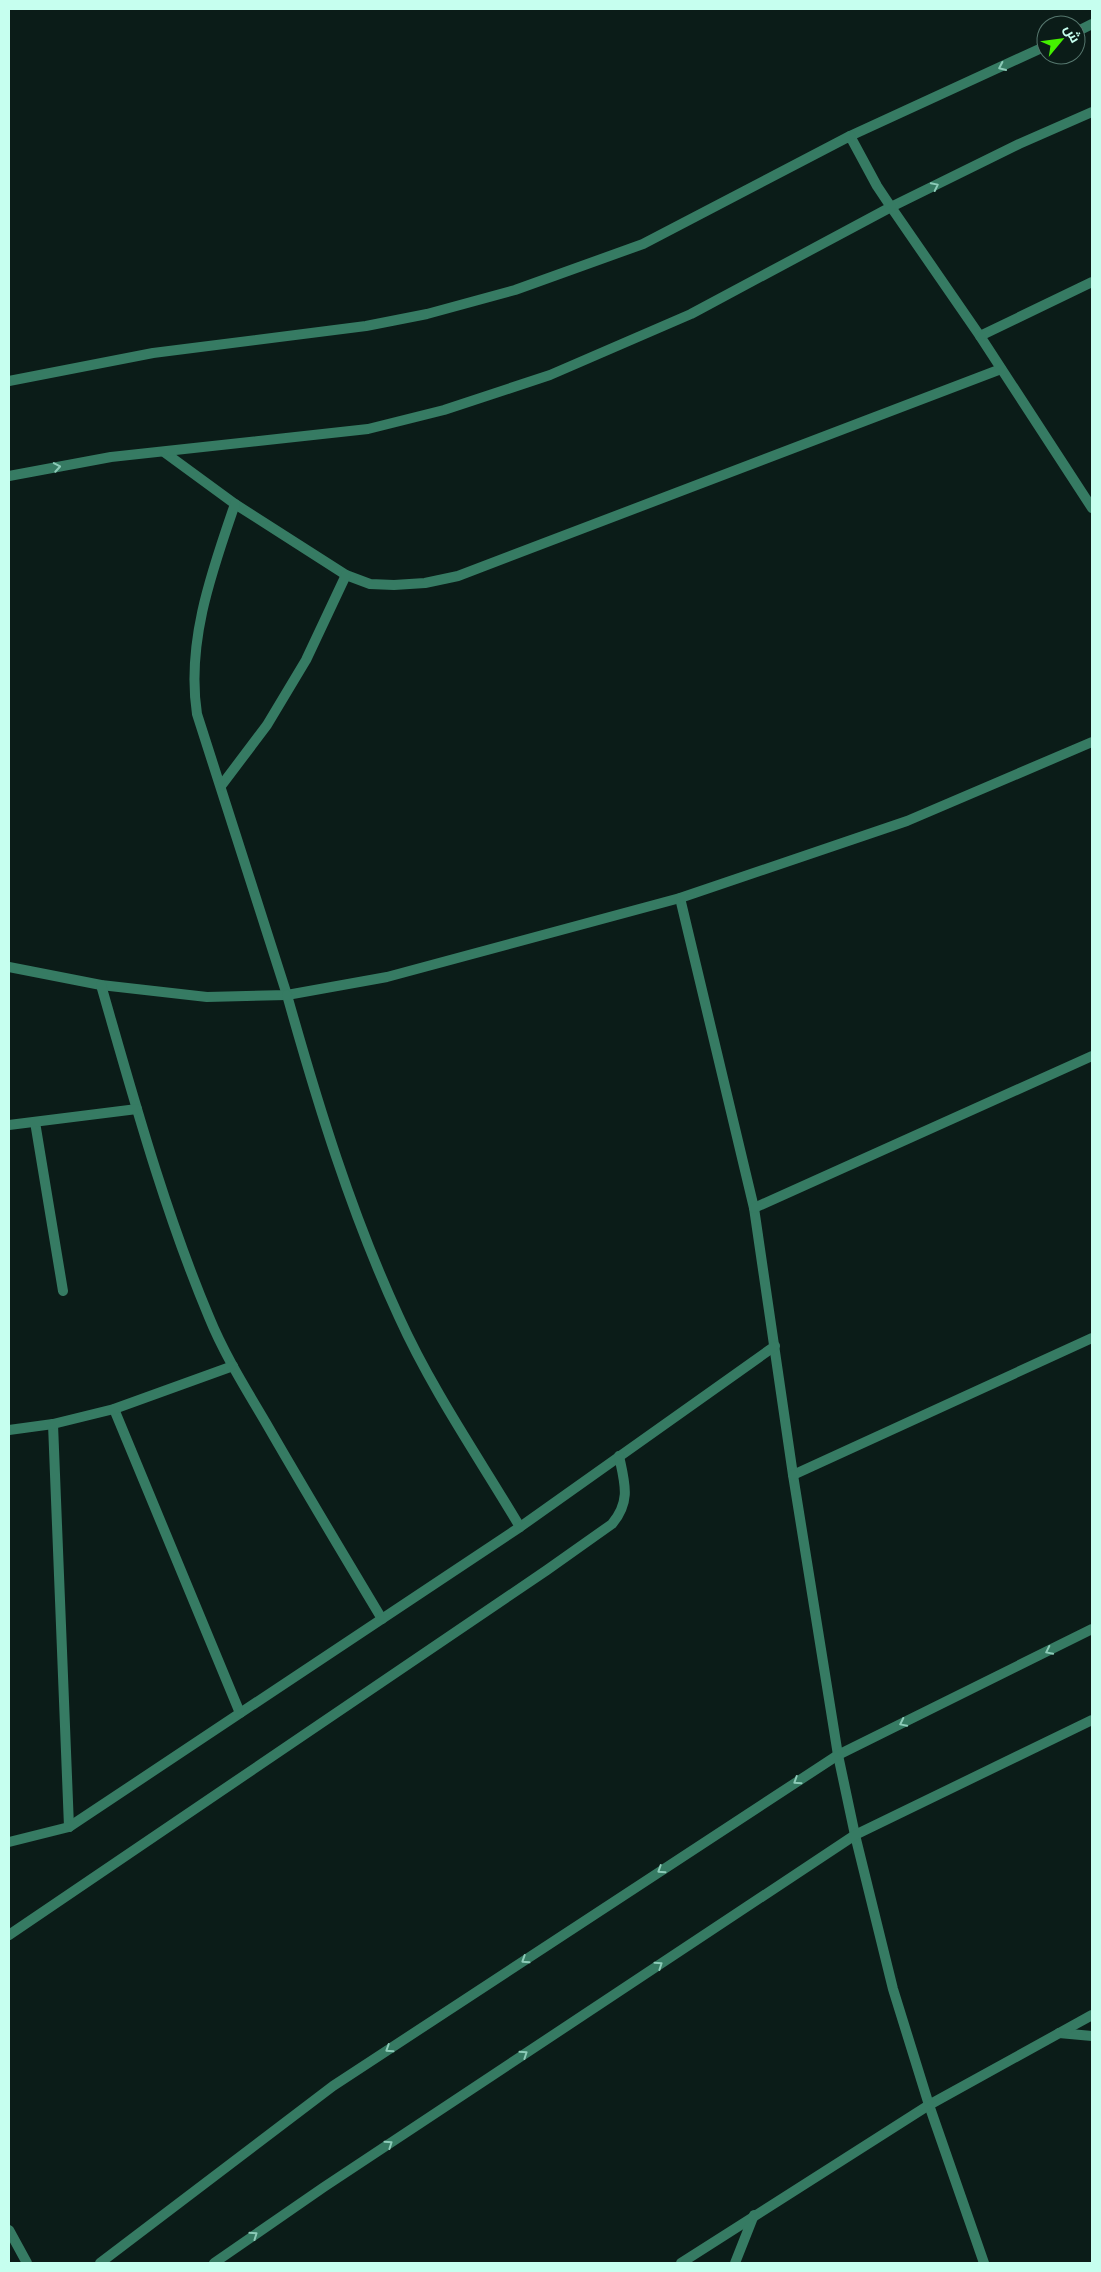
<svg xmlns="http://www.w3.org/2000/svg" width="1101" height="2272" font-family="'Exo 2',Cairo,sans-serif">
	<style>
		.lines { fill: none; stroke-linecap: round; stroke-linejoin: round }
		.lane { stroke: #367b63; stroke-width: 10 }
		.street { stroke: #367b63; stroke-width: 10 }
		.oneway { stroke: #8ccab7 }
	</style>
	<rect width="100%" height="100%" fill="#0b1c18"/>
	<g class="lines">
		<!-- lane -->
		<g class="lane">
			<path d="M164,452L235,504L346,575L370,584L394,585L425,583L458,576L1001,369"/>
			<path d="M235,504C212,571 186,642 197,714L287,995"/>
			<path d="M221,786L267,725L306,660L346,575"/>
		</g>
		<!-- street -->
		<g class="street">
			<path d="M1076,32L1092,24"/>
			<path d="M1092,112L1019,144L891,207L980,336L1092,508"/>
			<path d="M850,136L1046,46"/>
			<path d="M980,336L1092,282"/>
			<path d="M9,381L153,353L366,326L427,314L515,290L643,244L850,136L877,186L891,207L691,314L550,375L444,410L368,429L111,457L9,476"/>
			<path d="M680,898L754,1208L793,1475L838,1755L855,1835L893,1989L929,2105L984,2263"/>
			<path d="M9,967L101,985L207,997L287,995L387,977L680,898L907,821L1092,742"/>
			<path d="M101,985C133,1096 164,1210 209,1317C224,1354 246,1389 266,1423C304,1489 343,1554 382,1619"/>
			<path d="M287,995C318,1105 351,1213 399,1317C432,1390 479,1458 520,1527"/>
			<path d="M35,1122L63,1291"/>
			<path d="M9,1125L137,1109"/>
			<path d="M754,1208L1092,1056"/>
			<path d="M114,1409L240,1713"/>
			<path d="M53,1424L69,1827"/>
			<path d="M9,1430L53,1424L114,1409L233,1366"/>
			<path d="M793,1475L1092,1338"/>
			<path d="M9,1842L69,1827L520,1527L775,1346"/>
			<path d="M9,1935L547,1570L612,1524C631,1501 625,1484 619,1456"/>
			<path d="M1059,2033L1092,2036"/>
			<path d="M9,2230L27,2263"/>
			<path d="M100,2263L333,2086L838,1755L1092,1629"/>
			<path d="M214,2263L324,2187L855,1835L1092,1720"/>
			<path d="M681,2263L929,2105L1092,2015"/>
			<path d="M735,2263L754,2215"/>
		</g>
	</g>
	<!-- one-way arrows -->
	<defs><path id="oneway-chevron" d="M-2-3.5L2.5 0L-2 3.5" fill="none" stroke-width="1.6" stroke-linecap="round" stroke-linejoin="round" transform="scale(1.25)"/></defs>
	<g class="oneway">
		<use href="#oneway-chevron" transform="translate(1002 67) rotate(155)"/>
		<use href="#oneway-chevron" transform="translate(935 186) rotate(-26)"/>
		<use href="#oneway-chevron" transform="translate(57 467) rotate(-10)"/>
		<use href="#oneway-chevron" transform="translate(1049 1651) rotate(154)"/>
		<use href="#oneway-chevron" transform="translate(903 1723) rotate(154)"/>
		<use href="#oneway-chevron" transform="translate(797 1781) rotate(147)"/>
		<use href="#oneway-chevron" transform="translate(661 1870) rotate(147)"/>
		<use href="#oneway-chevron" transform="translate(525 1960) rotate(147)"/>
		<use href="#oneway-chevron" transform="translate(659 1965) rotate(-34)"/>
		<use href="#oneway-chevron" transform="translate(389 2049) rotate(147)"/>
		<use href="#oneway-chevron" transform="translate(524 2054) rotate(-34)"/>
		<use href="#oneway-chevron" transform="translate(389 2144) rotate(-34)"/>
		<use href="#oneway-chevron" transform="translate(254 2235) rotate(-35)"/>
	</g>
	<!-- border -->
	<rect width="1101" height="2272" fill="none" stroke="#c6ffef" stroke-width="20"/>
	<!-- north arrow -->
	<g transform="translate(1061 40) rotate(61)"><circle r="24" fill="#0b1c18" stroke="#56776e"/>
	<path d="M0-4L9 19L0 12L-9 19Z" fill="#45f100"/>
	<text y="-8" font-size="14" font-weight="bold" text-anchor="middle" fill="#c6ffef">ش</text>
	</g>
</svg>
